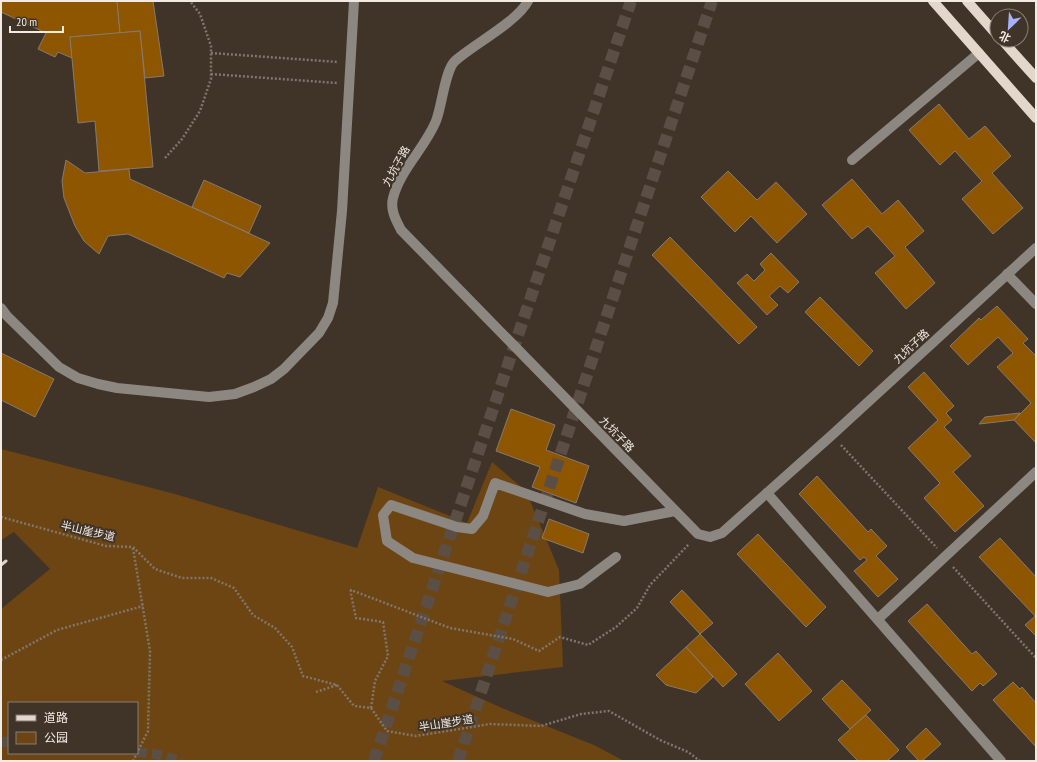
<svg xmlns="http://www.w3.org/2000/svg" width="1037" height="762" font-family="'PT Sans Narrow','Noto Sans SC',sans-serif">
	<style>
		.green { fill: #6d4513; fill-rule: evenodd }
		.building { fill: #8e5600; stroke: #877a6d }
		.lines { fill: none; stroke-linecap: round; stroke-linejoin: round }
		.major-tunnel { stroke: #5b4f45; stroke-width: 10; stroke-dasharray: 10 5; stroke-linecap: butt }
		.highway-tunnel { stroke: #5b4f45; stroke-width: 12; stroke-dasharray: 12 6; stroke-linecap: butt }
		.path { stroke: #80766d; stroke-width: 2.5; stroke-dasharray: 2 2; stroke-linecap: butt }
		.minor { stroke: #8d8781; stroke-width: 10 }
		.major { stroke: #e3d7cb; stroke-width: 10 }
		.rail { stroke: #dcd4cd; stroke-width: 3 }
		.labels { text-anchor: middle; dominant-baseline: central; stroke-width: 4; stroke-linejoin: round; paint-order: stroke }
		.street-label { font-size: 11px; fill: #f2ebe4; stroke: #403429 }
	</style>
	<rect width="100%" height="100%" fill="#403429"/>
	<!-- green -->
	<path class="green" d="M1,449L175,494L357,548L378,487L467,523L492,462L526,491L559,570L563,667L442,681L502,708L596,746L624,761H1V609L50,569L14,532L1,540ZM9,703H137V753H9Z"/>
	<!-- building -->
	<g class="building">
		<path d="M1,1H117L120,33L70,37L72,58L58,52L55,57L38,49L46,33L1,12Z"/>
		<path d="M117,1H153L164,76L145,78L140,31L120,33Z"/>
		<path d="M140,31L153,167L99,171L95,121L78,123L70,37Z"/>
		<path d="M939,104L969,139L985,126L1011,156L992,173L1023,208L993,234L962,199L982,181L955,151L940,165L909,130Z"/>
		<path d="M66,160L85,173L129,169L130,179L270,243L240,277L227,273L224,278L128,234L108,236L99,254L84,241L75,226L64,198L62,181Z"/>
		<path d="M728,171L757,200L776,182L807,214L777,243L751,216L735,232L701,197Z"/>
		<path d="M852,179L882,214L898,200L924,231L905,247L935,283L906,309L875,273L895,256L868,226L852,239L822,205Z"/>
		<path d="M204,180L261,206L249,233L192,207Z"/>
		<path d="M670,237L757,327L739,344L652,255Z"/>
		<path d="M771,253L799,282L788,293L780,286L769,296L778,305L767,315L737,283L747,274L754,281L765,270L760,264Z"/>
		<path d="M820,297L873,351L859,366L805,312Z"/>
		<path d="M997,306L1028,339L1023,343L1036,356V443L1014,420L1031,403L997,367L1013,353L998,337L968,365L950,346L979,318L981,320Z"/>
		<path d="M1,353L54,379L35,417L1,400Z"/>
		<path d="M924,372L954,406L946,413L952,420L944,427L971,456L953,472L984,506L955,532L924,498L940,483L908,448L938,420L908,387Z"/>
		<path d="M511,409L555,425L546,450L589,466L576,503L532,487L540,467L496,451Z"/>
		<path d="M1020,413L1014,420L979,424L985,417Z"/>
		<path d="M817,476L868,532L871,529L887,546L876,556L898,579L878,597L854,571L867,560L864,557L860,560L799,494Z"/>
		<path d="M549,519L589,534L583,553L542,538Z"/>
		<path d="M758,534L826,607L806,627L737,554Z"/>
		<path d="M1000,538L1036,577V636L1025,625L1035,616L979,557Z"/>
		<path d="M682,590L713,623L700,634L670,602Z"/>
		<path d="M927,604L972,654L976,651L997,674L983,686L980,683L972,691L908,621Z"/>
		<path d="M700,634L737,674L723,687L686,647Z"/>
		<path d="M686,647L713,677L696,693L666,685L656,675Z"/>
		<path d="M778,653L812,691L779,721L745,684Z"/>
		<path d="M842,680L871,710L850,729L822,699Z"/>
		<path d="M1013,682L1020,689L1022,687L1036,703V747L993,700Z"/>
		<path d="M866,715L899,750L887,761H858L838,740Z"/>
		<path d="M926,728L941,744L922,761H919L906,747Z"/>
	</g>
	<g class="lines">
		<!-- major-tunnel -->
		<g class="major-tunnel">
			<path d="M1,742H9"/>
			<path d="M137,752L155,754L182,761"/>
		</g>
		<!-- highway-tunnel -->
		<g class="highway-tunnel">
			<path d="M374,761L631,1"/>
			<path d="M458,761L712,1"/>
		</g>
		<!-- path -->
		<g class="path">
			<path d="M211,53L338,62"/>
			<path d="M211,74L337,83"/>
			<path d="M165,158L182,139L200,111L211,79V46L200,14L190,1"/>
			<path d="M841,445L937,548"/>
			<path d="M1,517L106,546L133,547L155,569L182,578H211L234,588L253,615L275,628L292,647L303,676L337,685L354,706L371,708L387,731L416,736L490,724L541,726L581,714L609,711L660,740L688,752L700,761"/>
			<path d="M133,548L150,651L148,731L133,761"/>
			<path d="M953,567L1036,658"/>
			<path d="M1,660L57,630L143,606"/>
			<path d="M316,692L337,685"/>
			<path d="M371,708L375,681L388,656L383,622L356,618L351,594V590L450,628L513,639L539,651L560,637L588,645L616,627L637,608L650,585L689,544"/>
			<path d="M1,761H2"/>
		</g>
		<!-- minor -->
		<g class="minor">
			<path d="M528,1C517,22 474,44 455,61C445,70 442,106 436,121C425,148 400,170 393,198C390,210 396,220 401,230L698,534L710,537L722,533L832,435L1036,248"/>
			<path d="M852,160L979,53"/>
			<path d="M1007,274L1036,304"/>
			<path d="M1,308L7,316L59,367L78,378L98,384L117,388L209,397L235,394L254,387L271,379L284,369L319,333L328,318L333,303L342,211L354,1"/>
			<path d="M767,493L1001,761"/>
			<path d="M616,557L580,584L548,592L413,558L387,541L383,515L391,505L457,527L472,529L483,516L495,483L585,514L624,521L675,511"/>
			<path d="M878,619L1036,472"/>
		</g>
		<!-- major -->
		<g class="major">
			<path d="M933,1L1036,118"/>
			<path d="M967,1L997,35"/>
			<path d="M1002,40L1036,78"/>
		</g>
		<!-- rail -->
		<path class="rail" d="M1,565L6,561"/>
	</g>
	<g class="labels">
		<!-- street labels -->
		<g class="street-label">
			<text transform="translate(396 166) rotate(-61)">九坑子路</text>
			<text transform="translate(911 346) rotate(-43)">九坑子路</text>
			<text transform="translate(617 434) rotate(46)">九坑子路</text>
			<text transform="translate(88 531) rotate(13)">半山崖步道</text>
			<text transform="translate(446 723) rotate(-9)">半山崖步道</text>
		</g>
	</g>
	<!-- border -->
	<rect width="1037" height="762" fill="none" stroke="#f2ebe4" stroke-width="4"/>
	<!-- legend -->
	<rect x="8" y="702" width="130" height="52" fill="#403429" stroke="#877d74"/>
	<rect x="16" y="715" width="20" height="6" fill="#e3d7cb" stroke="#877d74"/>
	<text x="44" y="722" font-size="12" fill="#f2ebe4">道路</text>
	<rect x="16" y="732" width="20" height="12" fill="#6d4513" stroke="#877d74"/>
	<text x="44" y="742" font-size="12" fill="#f2ebe4">公园</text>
	<!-- north arrow -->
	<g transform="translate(1009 28) rotate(205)"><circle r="19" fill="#403429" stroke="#877d74"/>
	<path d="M0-3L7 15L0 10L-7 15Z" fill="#a6b1fc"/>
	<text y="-6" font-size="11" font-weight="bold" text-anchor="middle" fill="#f2ebe4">北</text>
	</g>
	<!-- scale -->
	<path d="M10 26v6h53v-6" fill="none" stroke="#f2ebe4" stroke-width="2"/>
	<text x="16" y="26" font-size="12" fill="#f2ebe4" stroke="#403429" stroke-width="3" paint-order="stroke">20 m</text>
</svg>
